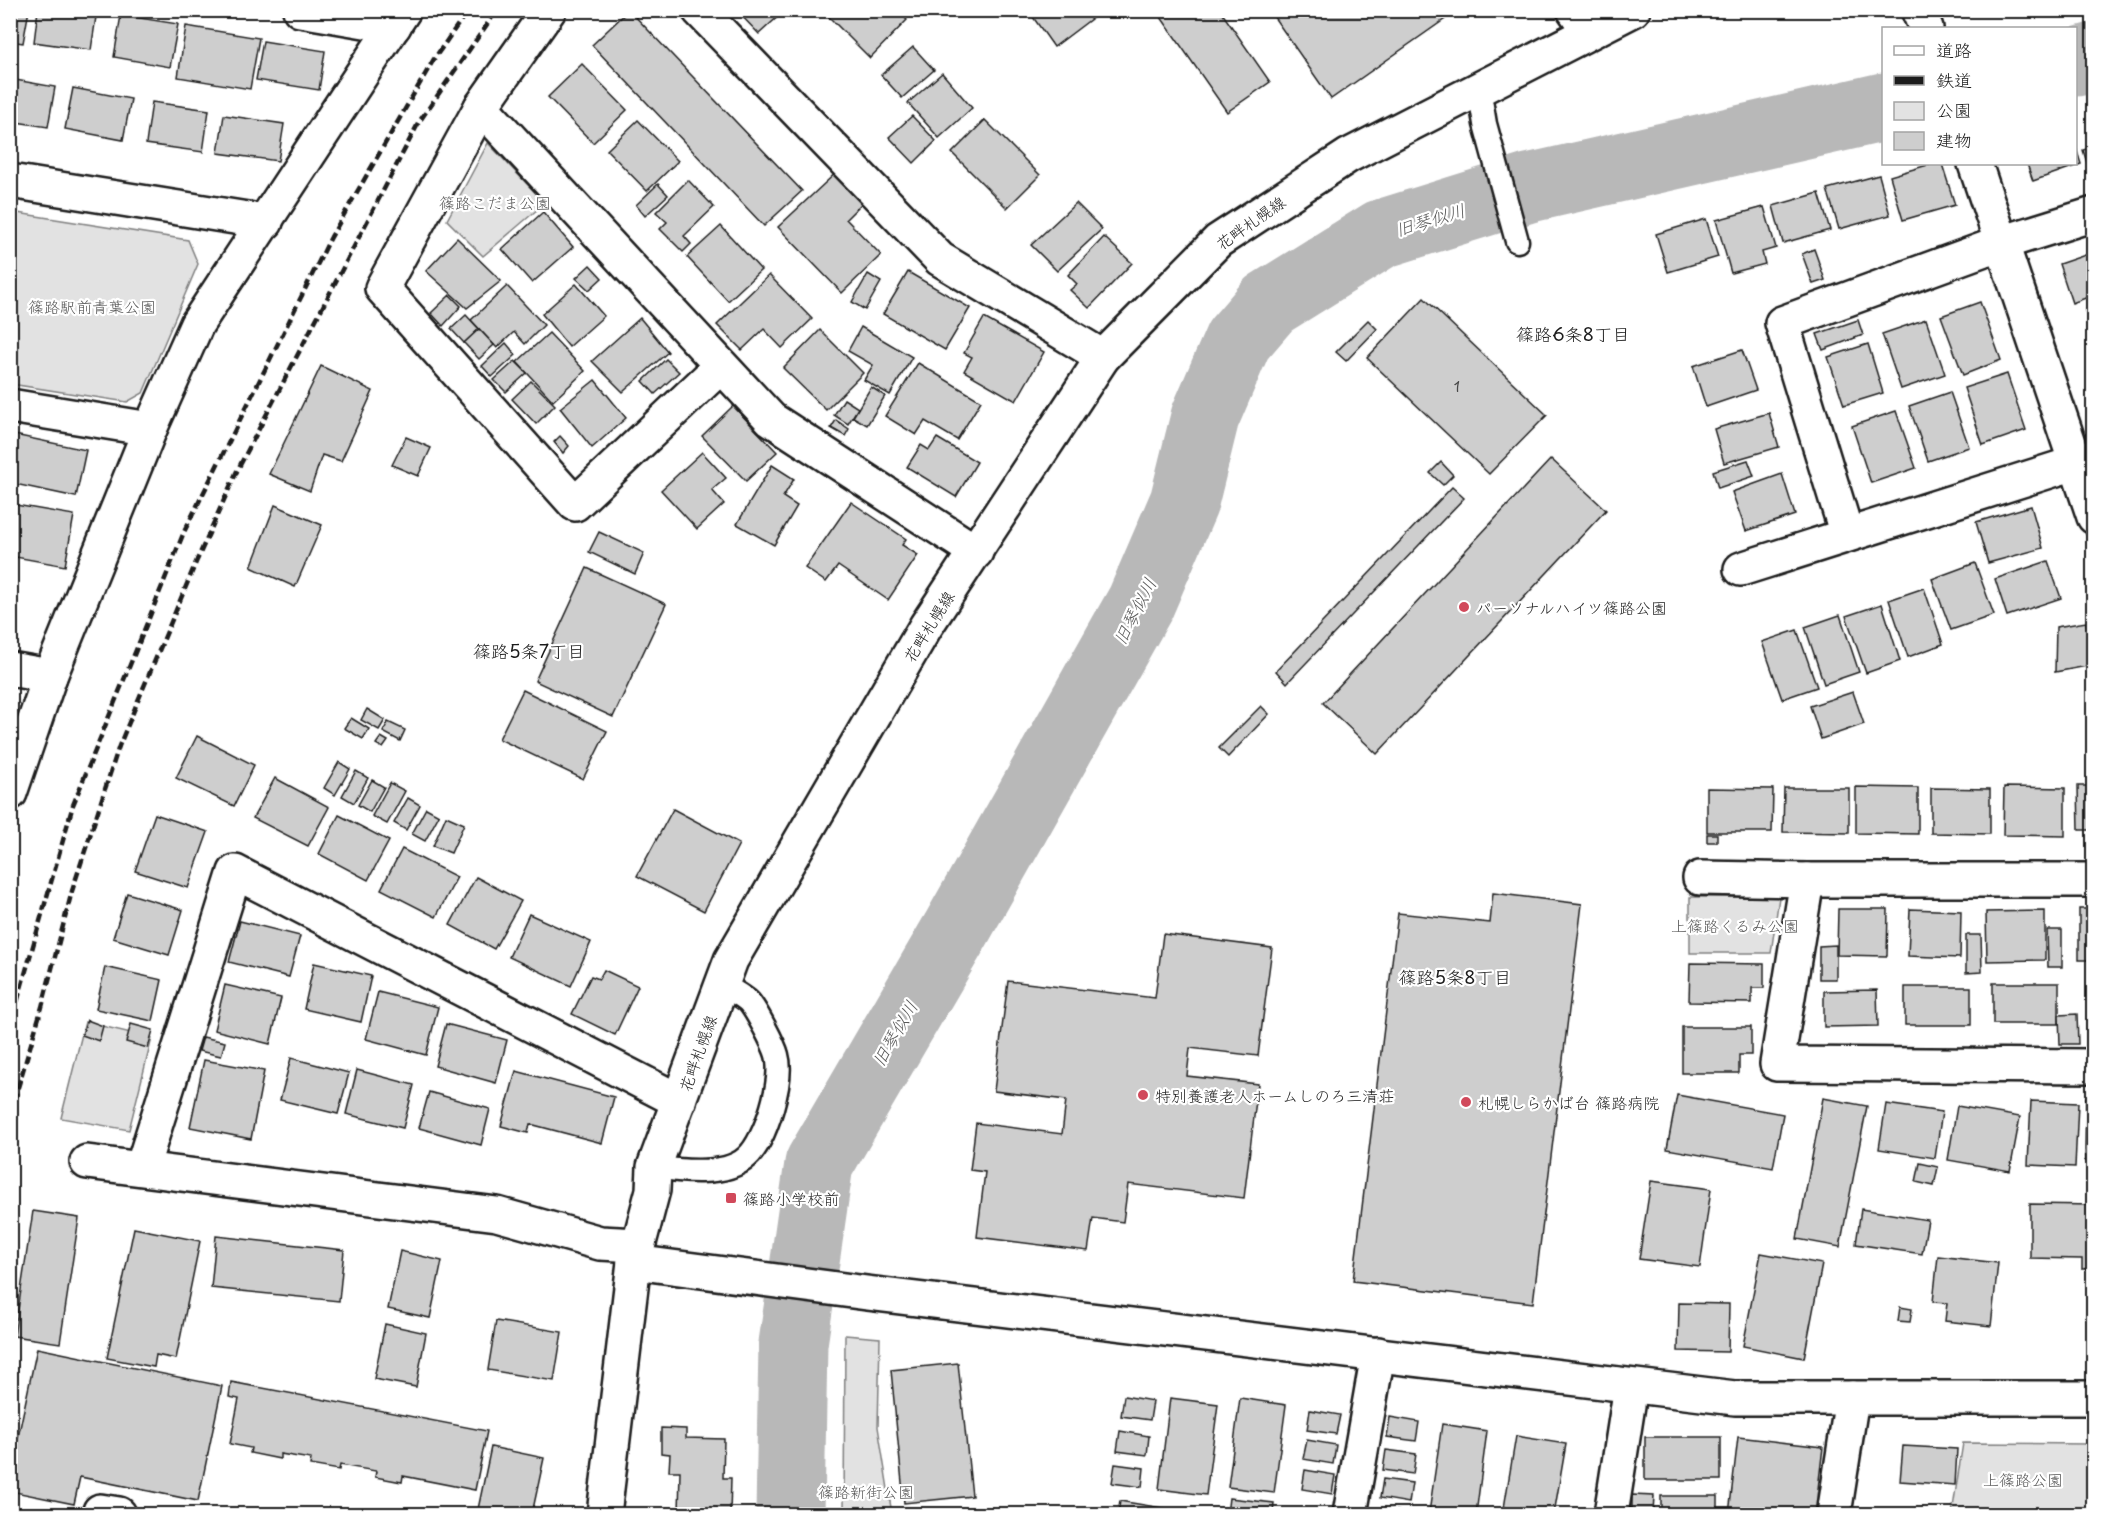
<svg xmlns="http://www.w3.org/2000/svg" width="2104" height="1525" font-family="'Playpen Sans','Klee One',sans-serif">
	<style>
		.green { fill: #e2e2e2; stroke: #7f7f7f; stroke-width: 1.5 }
		.lines { fill: none; stroke-linecap: round; stroke-linejoin: round }
		.river { stroke: #b8b8b8; stroke-width: 69 }
		.building { fill: #cecece; stroke: #1c1c1c; stroke-width: 1.5 }
		.lane-casing { stroke: #1c1c1c; stroke-width: 27 }
		.street-casing { stroke: #1c1c1c; stroke-width: 38 }
		.secondary-casing { stroke: #1c1c1c; stroke-width: 38 }
		.lane { stroke: #fff; stroke-width: 22 }
		.street { stroke: #fff; stroke-width: 33 }
		.secondary { stroke: #fff; stroke-width: 33 }
		.rail { stroke: #1c1c1c; stroke-width: 4.5; stroke-dasharray: 9 4.5; stroke-linecap: butt }
		.poi-dot { fill: #d1495b; stroke: #fff; stroke-width: 2 }
		.labels { text-anchor: middle; dominant-baseline: central; stroke-width: 4.5; stroke-linejoin: round; paint-order: stroke }
		.number-label { font-size: 14px; fill: #484848 }
		.park-label { font-size: 16px; fill: #575757; stroke: #fff }
		.street-label { font-size: 16px; fill: #1c1c1c; stroke: #fff }
		.poi-label { font-size: 16px; fill: #1c1c1c; stroke: #fff; text-anchor: start }
		.water-label { font-size: 18px; font-style: italic; fill: #5a5a5a; stroke: #fff }
		.neighbourhood-label { font-size: 18px; fill: #1c1c1c; stroke: #fff }
	</style>
	<rect width="100%" height="100%" fill="#fff"/>
	<filter id="ink" filterUnits="userSpaceOnUse"><feTurbulence type="fractalNoise" baseFrequency=".0167" numOctaves="2"/><feDisplacementMap in="SourceGraphic" scale="12" xChannelSelector="R" yChannelSelector="G"/><feConvolveMatrix kernelMatrix="1 2 1 2 8 2 1 2 1" color-interpolation-filters="sRGB"/></filter>
	<g filter="url(#ink)">
		<!-- green -->
		<g class="green">
			<path d="M488,143L545,203L483,256L447,220Z"/>
			<path d="M11,212L188,240L198,264L143,393L127,402L11,384Z"/>
			<path d="M1690,897H1779L1771,953H1690Z"/>
			<path d="M85,1022L152,1038L129,1130L61,1118Z"/>
			<path d="M845,1335L880,1338L878,1427L892,1514H844Z"/>
			<path d="M1963,1443L2093,1444V1514H1952Z"/>
		</g>
		<g class="lines">
			<!-- river -->
			<g class="river">
				<path d="M2076,62L2094,57"/>
				<path d="M790,1514L793,1344L819,1164L956,930L1141,602L1184,502L1205,417L1238,340L1269,304L1381,234L1529,188L1884,107"/>
			</g>
		</g>
		<!-- building -->
		<g class="building">
			<path d="M10,10H29L23,43L10,41Z"/>
			<path d="M38,10H97L91,50L34,42Z"/>
			<path d="M629,10L802,191L764,226L592,45Z"/>
			<path d="M782,10L783,12L759,34L737,11Z"/>
			<path d="M822,10H898L907,20L870,58Z"/>
			<path d="M1028,10H1103L1054,47Z"/>
			<path d="M1156,10H1220L1270,82L1227,112Z"/>
			<path d="M1269,10H1458L1331,99Z"/>
			<path d="M121,15L178,24L170,67L114,57Z"/>
			<path d="M186,26L259,38L250,89L178,77Z"/>
			<path d="M263,41L325,51L319,90L256,80Z"/>
			<path d="M913,47L934,70L902,98L881,75Z"/>
			<path d="M582,64L627,110L593,143L548,97Z"/>
			<path d="M942,73L972,108L939,138L908,103Z"/>
			<path d="M10,79L55,87L48,127L10,121Z"/>
			<path d="M73,88L131,99L123,140L65,129Z"/>
			<path d="M152,102L209,110L203,152L146,144Z"/>
			<path d="M224,115L284,124L278,161L218,153Z"/>
			<path d="M912,116L936,141L914,163L889,137Z"/>
			<path d="M638,120L678,161L647,191L607,150Z"/>
			<path d="M985,120L1040,175L1007,208L952,153Z"/>
			<path d="M2094,147V178H2092L2083,150Z"/>
			<path d="M2076,148L2081,164L2033,181L2027,164H2076Z"/>
			<path d="M1931,164H1942L1955,205L1903,220L1890,176Z"/>
			<path d="M841,168L869,196L846,219L881,255L842,293L778,227Z"/>
			<path d="M1879,175L1890,215L1839,229L1827,189Z"/>
			<path d="M688,180L714,207L684,236L691,244L683,252L660,229L667,222L656,212Z"/>
			<path d="M658,184L668,195L645,216L636,205Z"/>
			<path d="M1819,193L1830,230L1783,243L1773,206Z"/>
			<path d="M1076,203L1102,229L1057,271L1031,245Z"/>
			<path d="M1764,207L1776,248L1762,252L1765,264L1731,273L1716,220Z"/>
			<path d="M543,212L573,247L532,283L502,249Z"/>
			<path d="M1706,219L1718,257L1668,272L1656,234Z"/>
			<path d="M721,226L761,270L728,301L687,257Z"/>
			<path d="M1104,237L1132,263L1089,308L1070,290L1077,284L1068,275Z"/>
			<path d="M457,238L501,281L467,308L426,271Z"/>
			<path d="M1814,249L1825,280L1813,284L1802,254Z"/>
			<path d="M2094,252V295L2072,303L2059,264Z"/>
			<path d="M590,265L602,278L589,290L576,278Z"/>
			<path d="M908,272L970,308L945,350L883,314Z"/>
			<path d="M868,274L881,282L865,310L852,302Z"/>
			<path d="M769,275L812,319L782,348L764,329L742,350L717,325Z"/>
			<path d="M576,284L604,316L569,347L542,314Z"/>
			<path d="M507,286L544,325L525,344L514,332L497,348L471,320Z"/>
			<path d="M450,295L461,306L443,326L431,313Z"/>
			<path d="M1424,298L1547,415L1489,474L1367,358Z"/>
			<path d="M1980,302L2001,360L1963,375L1941,316Z"/>
			<path d="M2094,307V333L2085,311Z"/>
			<path d="M466,315L479,329L464,343L451,329Z"/>
			<path d="M640,318L668,352L623,392L592,361Z"/>
			<path d="M984,318L1044,352L1016,401L964,371L972,357L964,353Z"/>
			<path d="M1926,319L1945,374L1901,389L1882,334Z"/>
			<path d="M1368,320L1377,329L1346,361L1336,352Z"/>
			<path d="M1858,320L1863,335L1823,350L1817,334Z"/>
			<path d="M861,327L912,357L890,395L864,380L873,365L848,351Z"/>
			<path d="M479,329L494,345L479,359L464,343Z"/>
			<path d="M820,330L863,373L826,410L783,368Z"/>
			<path d="M549,333L585,371L553,401L517,362Z"/>
			<path d="M506,343L516,355L492,377L482,366Z"/>
			<path d="M1868,344L1883,393L1844,405L1828,357Z"/>
			<path d="M1742,350L1756,390L1706,407L1693,366Z"/>
			<path d="M666,359L679,372L655,394L643,381Z"/>
			<path d="M515,361L527,373L506,392L494,380Z"/>
			<path d="M918,363L981,401L957,440L925,421L916,435L885,416Z"/>
			<path d="M321,366L373,391L341,461L322,455L310,491L269,474Z"/>
			<path d="M2007,374L2026,430L1983,445L1964,388Z"/>
			<path d="M595,380L626,418L592,448L560,408Z"/>
			<path d="M531,381L555,405L536,424L512,399Z"/>
			<path d="M871,387L885,396L867,425L853,417Z"/>
			<path d="M1950,392L1969,447L1928,461L1909,406Z"/>
			<path d="M844,399L858,408L848,424L834,415Z"/>
			<path d="M733,406L777,452L746,481L702,436Z"/>
			<path d="M1896,411L1916,468L1871,483L1852,426Z"/>
			<path d="M1769,413L1779,447L1724,463L1714,429Z"/>
			<path d="M836,420L849,429L845,436L831,428Z"/>
			<path d="M10,434L86,450L76,497L10,483Z"/>
			<path d="M560,436L569,446L563,453L554,442Z"/>
			<path d="M406,437L431,448L418,476L392,465Z"/>
			<path d="M937,438L977,462L956,497L907,467L921,445L929,450Z"/>
			<path d="M702,452L726,478L712,490L724,504L697,529L661,490Z"/>
			<path d="M1551,459L1606,510L1377,754L1323,703Z"/>
			<path d="M1748,460L1754,476L1718,488L1713,471Z"/>
			<path d="M1441,462L1453,475L1443,485L1430,473Z"/>
			<path d="M772,465L794,479L783,497L797,506L774,545L737,524Z"/>
			<path d="M1782,474L1795,515L1746,531L1732,492Z"/>
			<path d="M1452,487L1464,498L1287,683L1276,671Z"/>
			<path d="M851,502L906,539L902,545L918,555L888,600L838,566L826,582L805,568Z"/>
			<path d="M10,504L74,515L65,566L16,557L14,568H10Z"/>
			<path d="M275,505L322,525L295,587L251,567Z"/>
			<path d="M2031,506L2043,548L1988,563L1976,522Z"/>
			<path d="M599,532L644,553L635,574L589,552Z"/>
			<path d="M2048,561L2061,598L2007,616L1995,579Z"/>
			<path d="M1975,563L1994,615L1951,630L1932,579Z"/>
			<path d="M587,568L666,604L613,717L535,681Z"/>
			<path d="M1924,588L1943,644L1908,657L1889,600Z"/>
			<path d="M1882,604L1900,661L1866,673L1846,616Z"/>
			<path d="M1840,615L1859,672L1824,684L1805,627Z"/>
			<path d="M2086,622L2093,665L2055,672L2056,627Z"/>
			<path d="M1797,630L1817,687L1782,699L1762,642Z"/>
			<path d="M523,690L607,731L583,779L499,739Z"/>
			<path d="M1853,692L1864,724L1821,739L1810,706Z"/>
			<path d="M1261,706L1269,714L1228,757L1219,748Z"/>
			<path d="M367,709L385,720L379,730L361,720Z"/>
			<path d="M351,718L369,729L363,739L344,728Z"/>
			<path d="M388,722L405,730L400,741L383,732Z"/>
			<path d="M197,736L254,765L234,806L176,778Z"/>
			<path d="M381,737L388,741L383,748L376,744Z"/>
			<path d="M339,762L350,769L335,795L324,788Z"/>
			<path d="M356,771L368,778L354,803L342,796Z"/>
			<path d="M275,778L329,807L308,846L253,818Z"/>
			<path d="M372,780L384,787L370,812L358,805Z"/>
			<path d="M390,783L405,791L387,824L372,816Z"/>
			<path d="M2078,786H2094V830H2079Z"/>
			<path d="M1856,787L1918,788V834L1856,833Z"/>
			<path d="M2004,787L2065,788V836L2003,835Z"/>
			<path d="M1707,788L1773,789L1772,832H1707Z"/>
			<path d="M1784,788H1849V833L1783,832Z"/>
			<path d="M1931,788L1990,789V834L1931,833Z"/>
			<path d="M408,798L420,805L406,830L394,823Z"/>
			<path d="M426,808L439,815L425,841L412,834Z"/>
			<path d="M673,809L739,844L704,911L637,876Z"/>
			<path d="M155,814L208,832L188,888L135,871Z"/>
			<path d="M339,815L389,841L368,880L319,854Z"/>
			<path d="M446,816L464,824L451,853L433,846Z"/>
			<rect x="1707" y="834" width="10" height="8"/>
			<path d="M402,849L457,877L436,917L381,889Z"/>
			<path d="M476,877L521,901L494,949L450,925Z"/>
			<path d="M127,893L183,910L169,955L113,938Z"/>
			<path d="M1493,893L1582,904L1533,1303L1353,1281L1398,913L1490,923Z"/>
			<path d="M1838,909H1888L1887,956L1837,955Z"/>
			<path d="M1910,909L1961,911L1960,958L1908,956Z"/>
			<rect x="2079" y="909" width="15" height="51"/>
			<path d="M2045,911V960L1987,961L1986,912Z"/>
			<path d="M529,914L591,942L571,986L509,957Z"/>
			<path d="M240,921L300,936L289,977L229,962Z"/>
			<path d="M2047,930H2062V967H2048Z"/>
			<path d="M1163,934L1272,948L1258,1056L1190,1048L1187,1076L1258,1084L1244,1198L1128,1184L1123,1222L1093,1218L1088,1251L977,1237L985,1172L970,1170L976,1123L1062,1134L1066,1100L994,1091L1008,981L1155,998Z"/>
			<path d="M1966,935H1981L1982,972L1966,973Z"/>
			<path d="M1836,945V979H1819V946Z"/>
			<path d="M314,963L371,976L361,1022L304,1009Z"/>
			<path d="M1690,963L1764,964V988H1752V1003L1689,1002Z"/>
			<path d="M105,967L162,980L153,1021L96,1009Z"/>
			<path d="M604,970L638,986L615,1035L572,1014L591,976L599,979Z"/>
			<path d="M2094,982V1023H2090L2089,983Z"/>
			<rect x="1993" y="983" width="66" height="41"/>
			<path d="M225,985L281,998L270,1044L214,1030Z"/>
			<rect x="1905" y="987" width="66" height="38"/>
			<path d="M1877,990L1878,1026L1824,1027V991Z"/>
			<path d="M378,992L438,1007L426,1055L366,1039Z"/>
			<path d="M2077,1014L2078,1044H2060L2059,1015Z"/>
			<path d="M87,1020L103,1026L99,1041L82,1035Z"/>
			<path d="M131,1024L153,1030L148,1048L126,1042Z"/>
			<path d="M446,1024L507,1040L496,1083L435,1066Z"/>
			<path d="M1682,1027H1751V1055H1739V1073H1682Z"/>
			<path d="M203,1037L225,1042L221,1056L199,1051Z"/>
			<path d="M291,1058L349,1073L338,1114L280,1100Z"/>
			<path d="M204,1060L264,1071L251,1139L190,1127Z"/>
			<path d="M357,1070L414,1085L403,1128L346,1114Z"/>
			<path d="M516,1071L614,1097L602,1143L530,1124L528,1133L501,1126Z"/>
			<path d="M429,1092L490,1109L481,1145L419,1128Z"/>
			<path d="M1677,1095L1783,1114L1773,1168L1667,1149Z"/>
			<path d="M2086,1097H2094V1161H2085Z"/>
			<path d="M1823,1098L1867,1106L1840,1247L1797,1239Z"/>
			<path d="M2031,1101L2078,1103L2075,1167L2028,1165Z"/>
			<path d="M1886,1104L1942,1112L1935,1158L1879,1149Z"/>
			<path d="M1957,1106L2020,1117L2010,1171L1948,1160Z"/>
			<path d="M1920,1163L1938,1167L1934,1186L1916,1182Z"/>
			<path d="M1651,1181L1711,1189L1700,1267L1639,1259Z"/>
			<path d="M2030,1204L2094,1205V1269H2082V1259L2030,1258Z"/>
			<path d="M1861,1209L1928,1220L1922,1254L1856,1244Z"/>
			<path d="M33,1211L79,1218L60,1343L14,1336Z"/>
			<path d="M134,1228L200,1241L176,1359L156,1355L154,1367L107,1358Z"/>
			<path d="M216,1236L344,1250L339,1301L211,1288Z"/>
			<path d="M400,1251L442,1261L430,1318L388,1309Z"/>
			<path d="M1761,1253L1822,1264L1804,1358L1743,1346Z"/>
			<path d="M1938,1256L1998,1263L1991,1326L1945,1321L1947,1303L1933,1302Z"/>
			<path d="M1679,1303L1729,1304L1728,1352L1678,1351Z"/>
			<path d="M1900,1307L1912,1309L1910,1322L1898,1321Z"/>
			<path d="M496,1321L562,1332L554,1381L488,1370Z"/>
			<path d="M385,1324L426,1333L416,1387L374,1379Z"/>
			<path d="M37,1348L222,1386L198,1501L80,1477L74,1504L10,1491V1475Z"/>
			<path d="M958,1363L972,1496L904,1503L891,1370Z"/>
			<path d="M231,1382L487,1431L475,1490L403,1476L402,1482L375,1477L376,1471L340,1465L339,1470L310,1465L311,1459L280,1454V1459L250,1453L251,1448L230,1444L239,1399L229,1397Z"/>
			<path d="M1124,1396L1153,1401L1150,1420L1121,1416Z"/>
			<path d="M1170,1398L1218,1404L1206,1495L1159,1489Z"/>
			<path d="M1240,1398L1286,1405L1274,1493L1228,1487Z"/>
			<path d="M1310,1410L1340,1415L1336,1434L1307,1430Z"/>
			<path d="M1390,1417L1419,1422L1416,1441L1387,1437Z"/>
			<path d="M1442,1424L1487,1431L1476,1514L1429,1513Z"/>
			<path d="M661,1428L686,1429V1438L724,1439L723,1478H731L730,1514H679L680,1471H669L670,1454L661,1453Z"/>
			<path d="M1120,1431L1149,1436L1147,1455L1117,1451Z"/>
			<path d="M1516,1436L1566,1444L1554,1514H1503Z"/>
			<rect x="1645" y="1437" width="76" height="43"/>
			<path d="M1738,1437L1823,1447L1815,1514H1729Z"/>
			<path d="M1307,1440L1336,1445L1333,1464L1303,1459Z"/>
			<path d="M1903,1446L1957,1449L1955,1485L1900,1481Z"/>
			<path d="M491,1447L544,1458L532,1514H477Z"/>
			<path d="M1386,1450L1416,1454L1413,1474L1383,1470Z"/>
			<path d="M1115,1464L1144,1468L1142,1487L1112,1483Z"/>
			<path d="M1305,1470L1335,1475L1332,1494L1302,1489Z"/>
			<path d="M1383,1479L1412,1483L1409,1503L1380,1498Z"/>
			<path d="M1632,1495L1654,1496L1653,1512H1632Z"/>
			<rect x="1661" y="1496" width="57" height="18"/>
			<path d="M1229,1498L1274,1503L1273,1514H1227Z"/>
			<path d="M1120,1501L1185,1512V1514H1118Z"/>
			<path d="M1378,1508L1407,1513V1514H1377Z"/>
		</g>
		<g class="lines">
			<!-- lane casing -->
			<g class="lane-casing">
				<g id="lane">
					<path d="M1479,88L1485,124L1517,241"/>
					<path d="M654,1167C680,1171 726,1177 747,1157C766,1140 784,1079 777,1055C774,1044 756,1010 749,1002C742,995 730,990 722,984"/>
				</g>
			</g>
			<!-- street casing -->
			<g class="street-casing">
				<g id="street">
					<path d="M300,10L394,26"/>
					<path d="M549,10L481,107L382,288L575,504L721,366"/>
					<path d="M699,10L940,259L1103,357"/>
					<path d="M1574,10L1589,31"/>
					<path d="M1918,10L1926,28"/>
					<path d="M481,107L771,419L976,552"/>
					<path d="M1975,164L2094,517"/>
					<path d="M10,181L266,222"/>
					<path d="M10,406L150,429"/>
					<path d="M1847,535L1782,323L2001,243L2094,214"/>
					<path d="M1741,569L2094,457"/>
					<path d="M10,669L50,676"/>
					<path d="M10,793L50,676L150,429L197,324L404,10"/>
					<path d="M1700,878L1807,880H2094"/>
					<path d="M1807,880L1777,1064L2094,1066"/>
					<path d="M87,1162L497,1214L600,1243L638,1245"/>
					<path d="M142,1168L235,872L679,1101"/>
					<path d="M634,1262L867,1293L1735,1398H2094"/>
					<path d="M99,1514L100,1511L119,1514"/>
					<path d="M1350,1514L1378,1354"/>
					<path d="M1611,1514L1631,1386"/>
					<path d="M1834,1514L1852,1398"/>
				</g>
			</g>
			<!-- secondary casing -->
			<g class="secondary-casing">
				<path id="secondary" d="M604,1514L634,1262L653,1190L654,1167L731,960L926,626L1103,357L1218,241L1348,156L1633,10"/>
			</g>
			<!-- lane -->
			<use href="#lane" class="lane"/>
			<!-- street -->
			<use href="#street" class="street"/>
			<!-- secondary -->
			<use href="#secondary" class="secondary"/>
			<!-- rail -->
			<g class="rail">
				<path d="M10,1027L73,805L184,532L331,237L434,59L468,10"/>
				<path d="M10,1114L42,1007L72,891L119,746L197,560L237,471L419,122L497,10"/>
			</g>
		</g>
	</g>
	<!-- markers -->
	<g class="poi-dot">
		<circle cx="1464" cy="607" r="6"/>
		<circle cx="1143" cy="1095" r="6"/>
		<circle cx="1466" cy="1102" r="6"/>
		<rect x="725" y="1192" width="12" height="12" rx="3"/>
	</g>
	<g class="labels">
		<!-- number labels -->
		<g class="number-label">
			<text x="1457" y="386">1</text>
		</g>
		<!-- park labels -->
		<g class="park-label">
			<text x="495" y="202">篠路こだま公園</text>
			<text x="92" y="306">篠路駅前青葉公園</text>
			<text x="1735" y="925">上篠路くるみ公園</text>
			<text x="2023" y="1479">上篠路公園</text>
			<text x="866" y="1491">篠路新街公園</text>
		</g>
		<!-- street labels -->
		<g class="street-label">
			<text transform="translate(1250 222) rotate(-35)">花畔札幌線</text>
			<text transform="translate(928 626) rotate(-58)">花畔札幌線</text>
			<text transform="translate(697 1053) rotate(-70)">花畔札幌線</text>
		</g>
		<!-- poi labels -->
		<g class="poi-label">
			<text x="1476" y="607">パーソナルハイツ篠路公園</text>
			<text x="1155" y="1095">特別養護老人ホームしのろ三清荘</text>
			<text x="1478" y="1102">札幌しらかば台 篠路病院</text>
			<text x="743" y="1198">篠路小学校前</text>
		</g>
		<!-- water labels -->
		<g class="water-label">
			<text transform="translate(1430 219) rotate(-17)">旧琴似川</text>
			<text transform="translate(1134 611) rotate(-63)">旧琴似川</text>
			<text transform="translate(894 1033) rotate(-60)">旧琴似川</text>
		</g>
		<!-- neighbourhood labels -->
		<g class="neighbourhood-label">
			<text x="1573" y="333">篠路6条8丁目</text>
			<text x="529" y="650">篠路5条7丁目</text>
			<text x="1455" y="976">篠路5条8丁目</text>
		</g>
	</g>
	<!-- margin -->
	<rect width="2104" height="1525" fill="none" stroke="#fff" stroke-width="36"/>
	<rect x="18" y="18" width="2068" height="1489" fill="none" stroke="#1c1c1c" stroke-width="2" filter="url(#ink)"/>
	<!-- legend -->
	<rect x="1882" y="27" width="195" height="138" fill="#ffffff" stroke="#a4a4a4" stroke-width="1.5"/>
	<rect x="1894" y="46" width="30" height="9" fill="#ffffff" stroke="#a4a4a4" stroke-width="1.5"/>
	<text x="1936" y="57" font-size="18" fill="#1c1c1c">道路</text>
	<rect x="1894" y="76" width="30" height="9" fill="#1c1c1c" stroke="#a4a4a4" stroke-width="1.5"/>
	<text x="1936" y="87" font-size="18" fill="#1c1c1c">鉄道</text>
	<rect x="1894" y="102" width="30" height="18" fill="#e2e2e2" stroke="#a4a4a4" stroke-width="1.5"/>
	<text x="1936" y="117" font-size="18" fill="#1c1c1c">公園</text>
	<rect x="1894" y="132" width="30" height="18" fill="#cecece" stroke="#a4a4a4" stroke-width="1.5"/>
	<text x="1936" y="147" font-size="18" fill="#1c1c1c">建物</text>
</svg>
